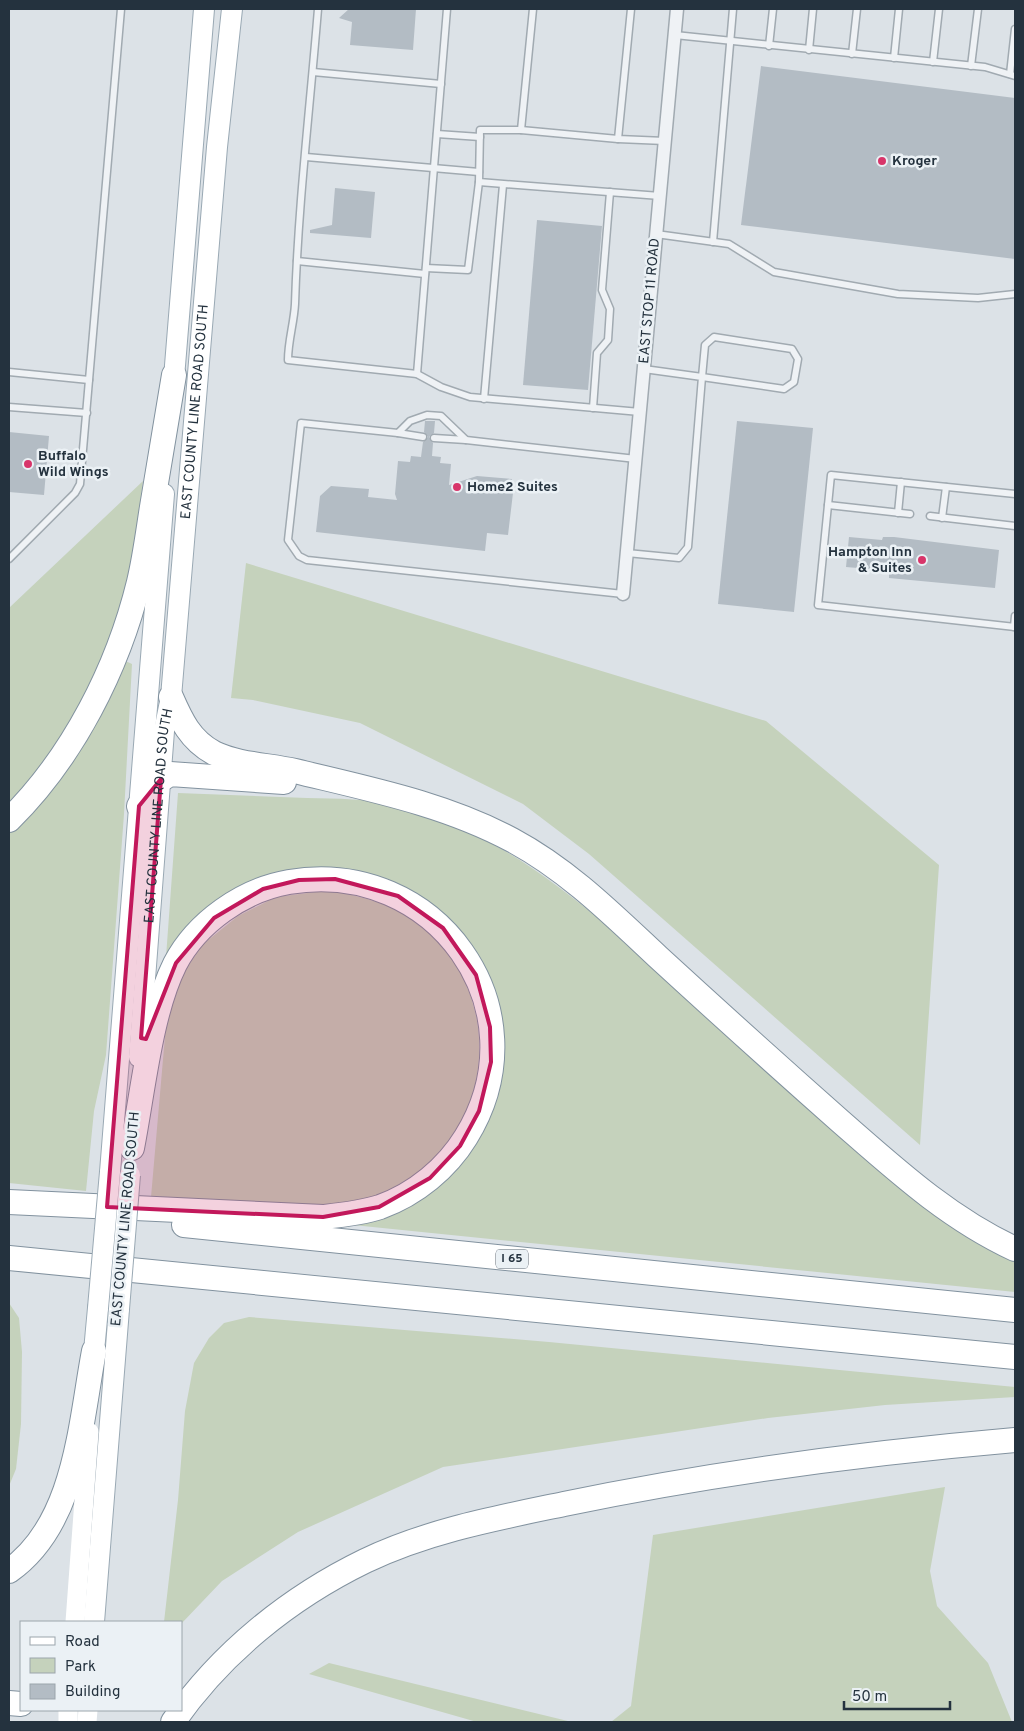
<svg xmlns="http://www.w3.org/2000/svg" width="1024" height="1731" font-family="Overpass,sans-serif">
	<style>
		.green { fill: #c5d2bc }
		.building { fill: #b3bcc4 }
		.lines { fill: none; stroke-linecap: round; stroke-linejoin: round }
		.lane-casing { stroke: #a1aab1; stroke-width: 9 }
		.street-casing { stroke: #a1aab1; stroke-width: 15 }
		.primary-casing { stroke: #9aa9b4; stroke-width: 22 }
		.highway-casing { stroke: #82929f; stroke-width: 26 }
		.lane { stroke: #eff2f5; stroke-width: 6 }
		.street { stroke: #eff2f5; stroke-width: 12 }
		.secondary { stroke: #fff; stroke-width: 19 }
		.primary { stroke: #fff; stroke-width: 20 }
		.highway { stroke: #fff; stroke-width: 24 }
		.primary-bridge-casing { stroke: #9aa9b4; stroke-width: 22; stroke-linecap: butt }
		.primary-bridge { stroke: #fff; stroke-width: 20 }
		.marked { fill: #c2185b; fill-opacity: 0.2; stroke: #c2185b; stroke-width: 4; stroke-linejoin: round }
		.poi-dot { fill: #d8356a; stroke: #ebf1f5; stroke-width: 2 }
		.labels { text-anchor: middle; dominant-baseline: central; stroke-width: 5; stroke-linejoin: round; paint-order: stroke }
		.shield { fill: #ebf1f5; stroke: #606b75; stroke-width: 1 }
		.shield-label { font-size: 12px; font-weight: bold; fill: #24323e }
		.poi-label { font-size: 14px; font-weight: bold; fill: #24323e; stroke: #ebf1f5; text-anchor: start }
		.street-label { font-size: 14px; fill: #24323e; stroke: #ebf1f5 }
	</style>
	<rect width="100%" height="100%" fill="#dce2e7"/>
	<!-- green -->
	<g class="green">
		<path d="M143,481C138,519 134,558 125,595C110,652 82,709 48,757C36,773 22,788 9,804V608Z"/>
		<path d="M246,563L766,721L939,865L920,1145L589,854L523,804L360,723L253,700L231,698Z"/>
		<path d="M121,659L132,664L124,814L106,1055L94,1111L86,1191L9,1183V831Z"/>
		<path d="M178,793C221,795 264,796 307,798C337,799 368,798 398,806C483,828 540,871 607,925L908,1195L960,1232L1015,1260V1292L353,1225L476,1138L489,983L469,943L426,900L377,877L332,867L281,872L166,957Z"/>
		<path d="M331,890C361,897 394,904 419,923C479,970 496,1054 462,1121C458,1128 454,1137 449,1144C430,1166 407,1184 380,1196C342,1213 293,1206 253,1203C219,1201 185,1199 151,1197L166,1025L177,983L202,945L238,916L276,897Z"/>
		<path d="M9,1303L19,1318L22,1352L21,1424L16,1469L9,1486Z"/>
		<path d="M249,1317L549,1342L1015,1387V1397L885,1405L768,1418L443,1467L298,1532L222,1581L181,1624V1622H164L178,1500L185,1411L194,1363L209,1338L224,1323Z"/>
		<path d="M945,1487L930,1571L937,1606L988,1663L1012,1722H611L631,1706L653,1535Z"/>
		<path d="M329,1663L572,1722H477L309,1674Z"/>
	</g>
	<!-- building -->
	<g class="building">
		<path d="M349,9H416L413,50L350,45L352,22L339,18Z"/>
		<path d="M761,66L1015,98V259L741,225Z"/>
		<path d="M335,188L375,192L371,238L310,233V230L332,225Z"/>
		<path d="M537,220L602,226L588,390L523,385Z"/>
		<path d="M425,421H435L434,433L429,437L433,443L432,456L441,457L440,463L451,464L449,485L477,476L512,479L511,492L513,493L508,535L487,533L485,551L316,532L320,496L331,486L369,489L368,497L397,500L395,494L398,461L410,462L411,456L421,457L423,442L428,437L424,432Z"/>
		<path d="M737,421L813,428L794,612L718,604Z"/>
		<path d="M9,432L49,436L44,495L9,492Z"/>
		<path d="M849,537L882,540L883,537H894L999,550L995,588L889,578V574L881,573V570L846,567Z"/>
	</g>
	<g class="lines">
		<!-- lane casing -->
		<g class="lane-casing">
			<g id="lane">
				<path d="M318,9C310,107 298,206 295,304C294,323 288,341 288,360L417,374L441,387L470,397L640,412"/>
				<path d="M533,9L521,130H480L479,182L660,196"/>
				<path d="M631,9L618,139L665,141"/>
				<path d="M675,35L985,67L1015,76"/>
				<path d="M769,46L773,9"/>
				<path d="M809,50L813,9"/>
				<path d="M852,54L857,9"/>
				<path d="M894,58L899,9"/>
				<path d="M933,62L939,9"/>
				<path d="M971,66L978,9"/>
				<path d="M313,72L441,84"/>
				<path d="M1010,74L1015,29"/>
				<path d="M521,130L618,139"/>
				<path d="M437,134L480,137"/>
				<path d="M306,157L479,172"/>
				<path d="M656,234L729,244L774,272L898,294L978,298L1015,294"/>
				<path d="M713,242L733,9"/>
				<path d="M297,261L425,274"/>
				<path d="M426,268L468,270L479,182"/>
				<path d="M714,337L792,349L798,359L794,382L784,389L702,377L705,345Z"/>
				<path d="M9,372L89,380L121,9"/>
				<path d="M417,374L447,9"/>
				<path d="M484,399L503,185"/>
				<path d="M9,407L87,413"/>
				<path d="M593,408L597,353L608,340L610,309L602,290L610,192"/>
				<path d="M398,433L423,437"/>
				<path d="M434,438L466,440"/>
				<path d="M1015,494L831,475L818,605L1015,627"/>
				<path d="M828,505L910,514"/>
				<path d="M898,513L901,482"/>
				<path d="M930,516L1015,526"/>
				<path d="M942,518L946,487"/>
				<path d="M627,553L679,558L688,547L702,377L644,369"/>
				<path d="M9,559L75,493L80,484L89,380"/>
				<path d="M623,594L307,560L299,556L288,540L301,423L398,433L410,421L427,415L441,416L466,440L636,459"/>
				<path d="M1014,627L1015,616"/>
			</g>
		</g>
		<!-- street casing -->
		<g class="street-casing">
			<path id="street" d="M623,594L677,9"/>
		</g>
		<!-- primary casing -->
		<g class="primary-casing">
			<g id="primary">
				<path d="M173,390L204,9"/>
				<path id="s1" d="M139,1057L164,731L171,697L217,147L232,9"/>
				<path d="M110,1172L164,494"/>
				<path d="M94,1351L98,1308"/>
				<path d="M94,1622L119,1309"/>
			</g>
		</g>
		<!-- highway casing -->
		<g class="highway-casing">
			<g id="highway">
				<path d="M171,697C181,720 190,740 214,753C239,765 269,765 295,771C369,789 445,804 512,840C568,870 612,914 658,957C718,1012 779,1067 840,1121C895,1169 948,1218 1015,1249"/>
				<path d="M139,806L154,784L170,774L284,782"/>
				<path d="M9,820C73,757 118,668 139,582C145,557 148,532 152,507C159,463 167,419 174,375"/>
				<path d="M9,1202L323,1217C342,1215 362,1213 380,1207C416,1194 447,1168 466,1137C545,1009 435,857 289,882C243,890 197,922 175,964C150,1014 143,1092 132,1148"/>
				<path d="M184,1225L1015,1310"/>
				<path d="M9,1258L1015,1357"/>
				<path d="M9,1571C76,1524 80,1425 94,1351"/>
				<path d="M9,1703L21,1704"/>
				<path d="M173,1722C221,1653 289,1598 365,1561C427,1531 497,1518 564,1504C713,1473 864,1453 1015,1440"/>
			</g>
		</g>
		<!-- lane -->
		<use href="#lane" class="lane"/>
		<!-- street -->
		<use href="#street" class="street"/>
		<!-- secondary -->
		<g class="secondary">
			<path d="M75,1622L89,1432"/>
			<path d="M68,1722V1710"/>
			<path d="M87,1722L88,1710"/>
		</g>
		<!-- primary -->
		<use href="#primary" class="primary"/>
		<!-- highway -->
		<use href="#highway" class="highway"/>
		<!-- primary-bridge casing -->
		<g class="primary-bridge-casing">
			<g id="primary-bridge">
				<path d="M98,1308L110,1172"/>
				<path d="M119,1309L130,1175"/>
			</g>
		</g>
		<!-- primary-bridge -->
		<use href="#primary-bridge" class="primary-bridge"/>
	</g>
	<!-- marked area -->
	<path class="marked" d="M161,779L141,1038L146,1039L176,963L214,918L263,889L299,880L335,879L398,896L443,928L476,975L490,1027L491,1062L479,1111L460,1146L430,1178L379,1207L323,1217L107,1207L139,806Z"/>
	<!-- markers -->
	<g class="poi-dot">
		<circle cx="882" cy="161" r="5"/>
		<circle cx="28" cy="464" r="5"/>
		<circle cx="457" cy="487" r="5"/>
		<circle cx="922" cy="560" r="5"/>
	</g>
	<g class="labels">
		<!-- shield labels -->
		<rect class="shield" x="496" y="1249.5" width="32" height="19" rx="4"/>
		<g class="shield-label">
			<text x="512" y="1259">I 65</text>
		</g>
		<!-- poi labels -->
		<g class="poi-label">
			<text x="892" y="161">Kroger</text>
			<text x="38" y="456">Buffalo<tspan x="38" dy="16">Wild Wings</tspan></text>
			<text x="467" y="487">Home2 Suites</text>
			<text x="912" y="552" text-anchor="end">Hampton Inn<tspan x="912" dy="16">&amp; Suites</tspan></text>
		</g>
		<!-- street labels -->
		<g class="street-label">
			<text transform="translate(650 301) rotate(-85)">EAST STOP 11 ROAD</text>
			<text stroke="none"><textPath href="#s1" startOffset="648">EAST COUNTY LINE ROAD SOUTH</textPath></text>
			<text stroke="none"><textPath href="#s1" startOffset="242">EAST COUNTY LINE ROAD SOUTH</textPath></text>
			<text transform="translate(126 1219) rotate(-85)">EAST COUNTY LINE ROAD SOUTH</text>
		</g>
	</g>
	<!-- border -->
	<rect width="1024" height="1731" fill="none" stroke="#24323e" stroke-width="20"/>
	<!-- legend -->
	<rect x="20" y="1621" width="162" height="90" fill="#ebf1f5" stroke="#9ba5ac"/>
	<rect x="30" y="1637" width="25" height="8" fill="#ffffff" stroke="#9ba5ac"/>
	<text x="65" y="1646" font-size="15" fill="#24323e">Road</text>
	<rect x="30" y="1658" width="25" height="15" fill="#c5d2bc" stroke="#9ba5ac"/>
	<text x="65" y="1671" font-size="15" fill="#24323e">Park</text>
	<rect x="30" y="1684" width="25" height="15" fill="#b3bcc4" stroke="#9ba5ac"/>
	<text x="65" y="1696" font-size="15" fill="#24323e">Building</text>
	<!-- scale -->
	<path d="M844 1701v8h106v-8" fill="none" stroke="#24323e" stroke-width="2.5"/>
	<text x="852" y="1701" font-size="15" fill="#24323e" stroke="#ebf1f5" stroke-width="4" paint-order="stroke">50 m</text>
</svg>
